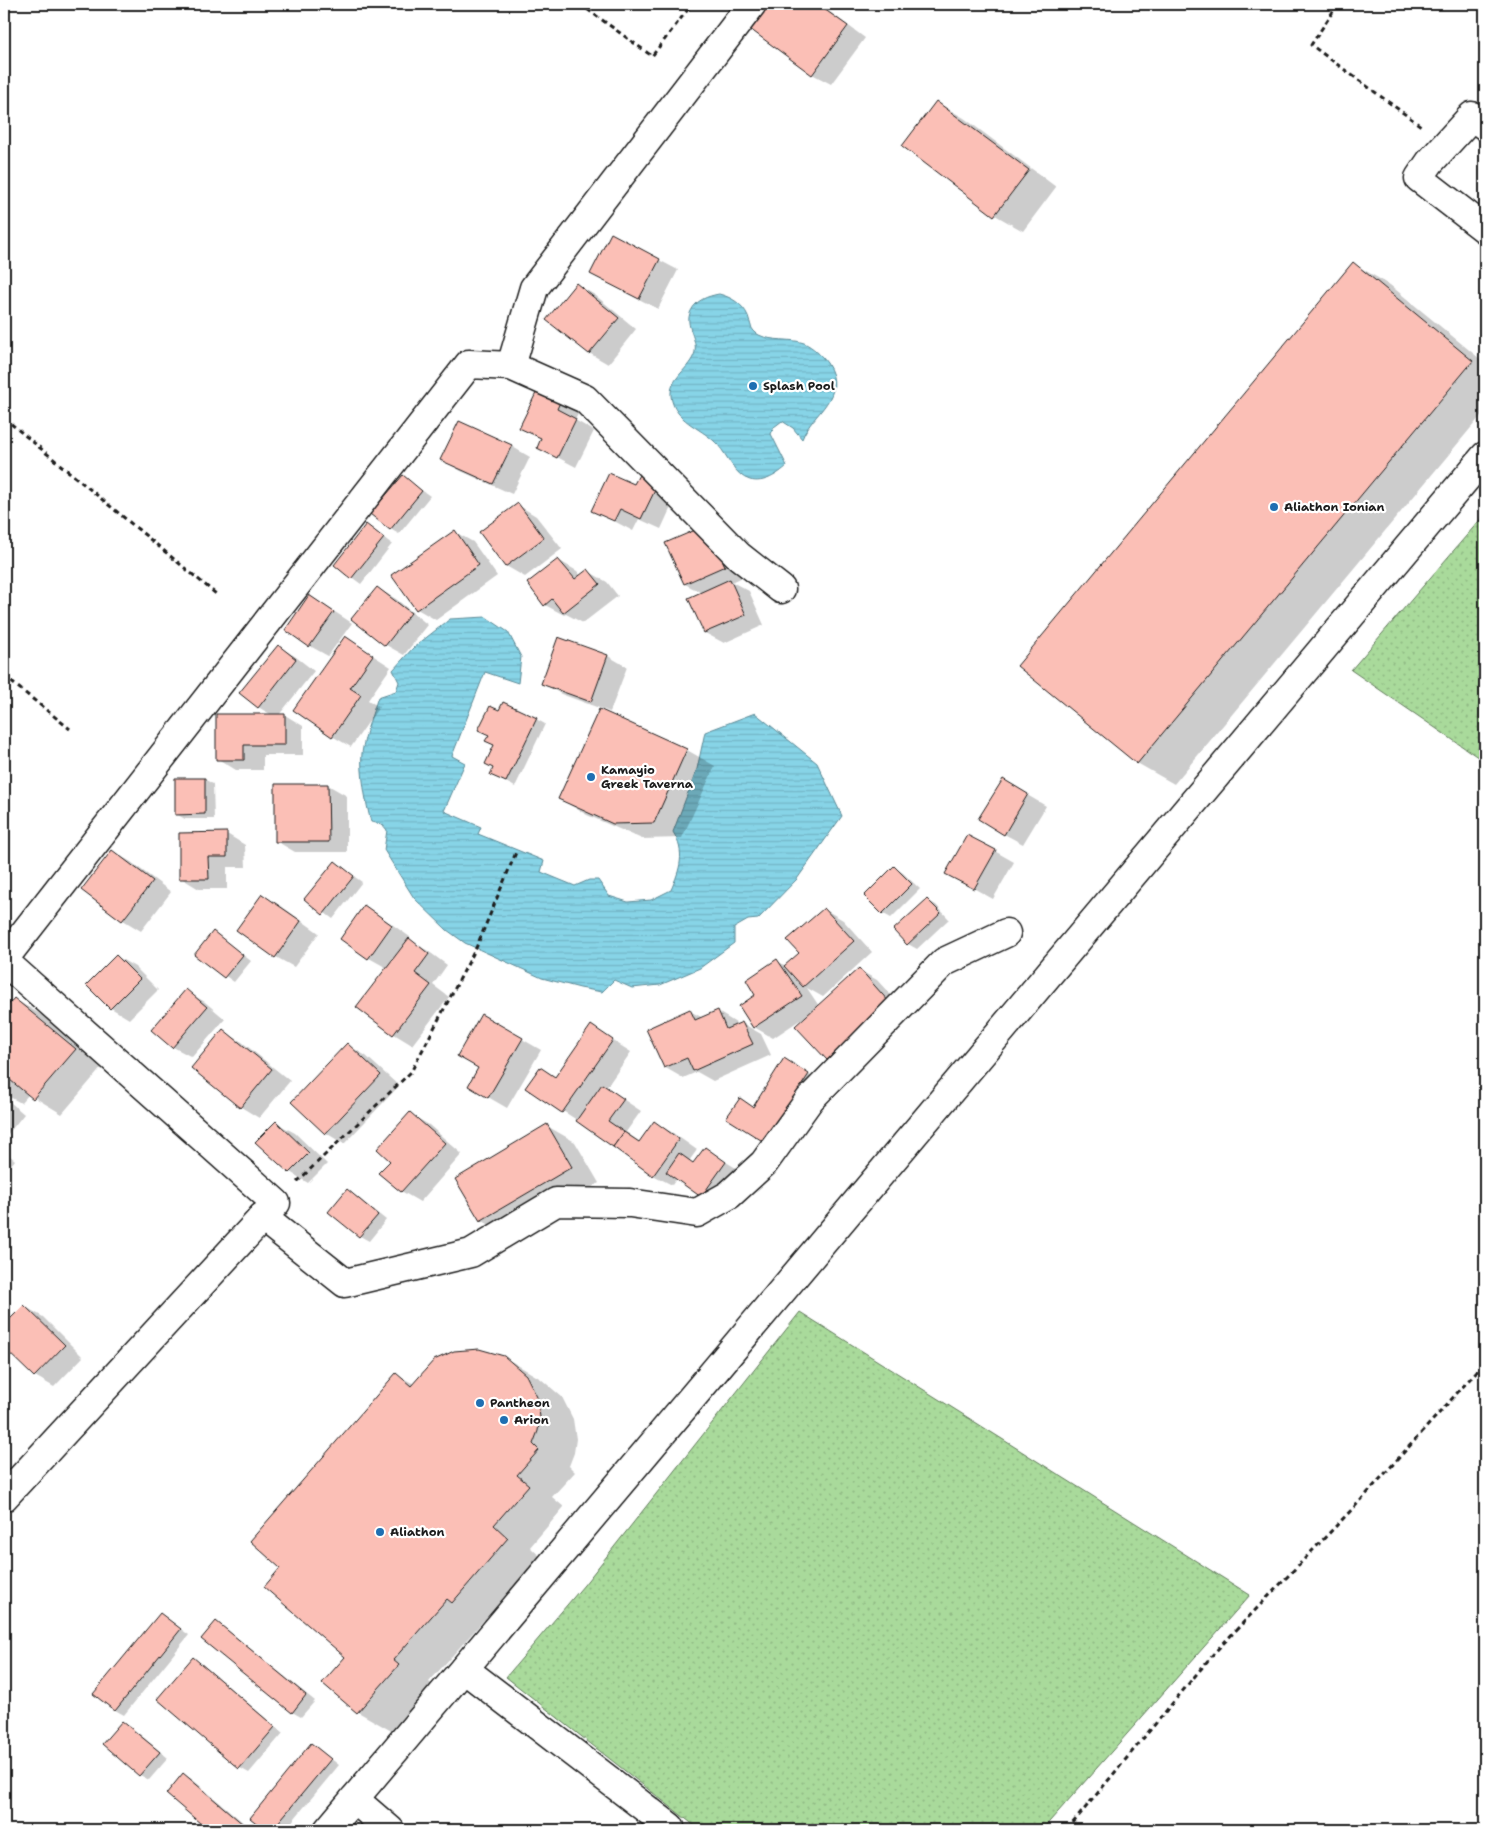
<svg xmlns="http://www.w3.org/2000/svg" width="1489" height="1834" font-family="'Shantell Sans',sans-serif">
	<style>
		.grass { fill: url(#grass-dots); stroke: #627b5c }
		.water { fill: url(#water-rules); stroke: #5c8a96 }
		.shadow { fill: #0003 }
		.building { fill: #fbbfb6; stroke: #1c1c1c }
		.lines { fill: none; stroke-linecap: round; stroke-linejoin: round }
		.minor-casing { stroke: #1c1c1c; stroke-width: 31 }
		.path { stroke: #1c1c1c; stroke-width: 3; stroke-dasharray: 5 4; stroke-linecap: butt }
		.minor { stroke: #fff; stroke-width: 28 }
		.poi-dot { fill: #1f6fb2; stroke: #fff; stroke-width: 2 }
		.labels { text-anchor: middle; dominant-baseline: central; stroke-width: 4.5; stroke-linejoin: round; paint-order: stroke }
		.poi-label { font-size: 12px; font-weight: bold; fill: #1c1c1c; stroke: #fff; text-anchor: start }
	</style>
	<defs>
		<pattern id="grass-dots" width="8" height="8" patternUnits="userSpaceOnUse" patternTransform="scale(1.25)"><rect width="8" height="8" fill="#a9da9b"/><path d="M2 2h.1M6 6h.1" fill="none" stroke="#91ba85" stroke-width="1.8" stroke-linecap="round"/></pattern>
		<pattern id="water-rules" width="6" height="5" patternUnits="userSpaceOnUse" patternTransform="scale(1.25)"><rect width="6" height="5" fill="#87d4e7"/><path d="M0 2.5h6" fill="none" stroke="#74b5c6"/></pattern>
	</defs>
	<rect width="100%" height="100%" fill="#fff"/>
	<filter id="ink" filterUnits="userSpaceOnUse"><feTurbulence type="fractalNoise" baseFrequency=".02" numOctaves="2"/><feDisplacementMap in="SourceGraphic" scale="10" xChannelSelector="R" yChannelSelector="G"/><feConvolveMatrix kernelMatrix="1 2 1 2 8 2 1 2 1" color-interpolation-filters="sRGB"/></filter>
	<g filter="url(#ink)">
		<!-- grass -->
		<g class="grass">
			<path d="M1485,514V762L1351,670Z"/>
			<path d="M800,1312L1250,1595L1042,1830H700L506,1677L584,1585Z"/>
		</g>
		<!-- water -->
		<g class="water">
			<path d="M719,294C731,297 743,304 748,316C751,324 750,330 759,335C773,342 790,338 804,343C813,347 821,355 827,363C849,397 812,412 802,439L793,428L782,421L774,427L771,434L787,466C778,474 764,484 750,480C735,476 728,456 718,445C704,429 678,423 672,401C666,380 687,372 694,355C700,340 683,326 691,311C696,300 708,296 719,294Z"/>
			<path d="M486,617L508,632L521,657L518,683L485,672L452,756L465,763L444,811L481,827L478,834L544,861L541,872L575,886L589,880H598L609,896L628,902L651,900L671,890C680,869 686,853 673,832L697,769L705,732L755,713L817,763L842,816L797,879L758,919L748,920L734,928V943L700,968L660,985L632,988L614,980L602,992L580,988L542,978L465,943L447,930L414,898L384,850L387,830L382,824L371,822C366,804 360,771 362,753C365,733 372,715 378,697L396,691L399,682L393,670L413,648L450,619Z"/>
		</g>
		<!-- shadow -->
		<g class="shadow">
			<path d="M771,4H819L865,38L831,84L812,74L752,29Z"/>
			<path d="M936,102L964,118L1056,187L1023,231L995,215L903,146Z"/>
			<path d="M659,260L678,270L658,309L610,284Z"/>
			<path d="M1354,264L1390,285L1485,363V411L1174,784L1137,763Z"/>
			<path d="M577,285L595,295L636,329L608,364L589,353Z"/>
			<path d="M561,402L579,412L575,420L594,431L576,467L538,447L542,439L521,427Z"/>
			<path d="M511,446L530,457L512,494L461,471L442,460Z"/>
			<path d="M403,477L430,496L399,534L390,529Z"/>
			<path d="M635,486L677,494L661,529L639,519L633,531L593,510Z"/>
			<path d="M518,505L536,516L562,549L525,577L506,566Z"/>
			<path d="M707,526L743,577L732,582L749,591L764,625L724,643L705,633L702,593L685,584L667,544Z"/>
			<path d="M375,531L392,544L361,584L335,565Z"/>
			<path d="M455,532L473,542L497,576L436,620L417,609Z"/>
			<path d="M558,560L577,571L581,576L588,571L607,582L618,596L583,623L566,614L564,615L545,605Z"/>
			<path d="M377,588L396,599L428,625L404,655L386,645Z"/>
			<path d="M310,596L352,623L328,656L310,646Z"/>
			<path d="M346,638L391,667L368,700L379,707L351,747L332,736Z"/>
			<path d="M559,638L608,656L627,667L610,712L561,694L542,683Z"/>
			<path d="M278,646L296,657L314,671L279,715H285L303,726V755H263V770H236L218,759L272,715L258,707Z"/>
			<path d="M600,711L687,750L715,766L682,838L642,839L587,815L560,799Z"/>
			<path d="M500,712L536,719L545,724L515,787L500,779L494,768Z"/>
			<path d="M204,779L213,784L214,819H185L176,814Z"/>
			<path d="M276,785H328L347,796V852H295L276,841Z"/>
			<path d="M1022,792L1046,806L1023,844L1004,834Z"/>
			<path d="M227,834L245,845L246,867H227V889H199L181,878Z"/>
			<path d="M968,836L1014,862L993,899L966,884Z"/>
			<path d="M112,851L131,862L171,892L141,931L123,920L83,890Z"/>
			<path d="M335,863L362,882L333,919L306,899Z"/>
			<path d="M894,867L903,873L920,889L891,918L882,913Z"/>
			<path d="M262,895L281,906L319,933L294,967L276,957Z"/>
			<path d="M927,900L936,905L949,919L917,949L908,944Z"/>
			<path d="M364,907L383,918L410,937L408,939L428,951L447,965L433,985L449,997L412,1045L394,1034L387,968L369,958Z"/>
			<path d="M824,909L843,920L872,952L823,997L807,988L819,1006L859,970L877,980L908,1014L846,1070L828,1060L797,1026L807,1017L806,1016L773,1038L754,1027L757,996L777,961L786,966L801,953Z"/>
			<path d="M214,933L251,961L234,982L196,955Z"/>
			<path d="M116,956L135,967L158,990L129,1019L111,1008L87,985Z"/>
			<path d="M186,991L205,1002L225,1019L192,1057L173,1047Z"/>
			<path d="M14,999L42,1015L103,1066L62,1114L29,1094L21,1103L4,1094V1012Z"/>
			<path d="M690,1011L703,1018L718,1012L736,1023L737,1025L742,1023L761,1034L771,1055L713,1081L697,1072L683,1078L664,1067Z"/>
			<path d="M482,1016L541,1050L507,1108L469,1086L480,1068Z"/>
			<path d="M591,1027L631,1052L606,1088L641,1111L626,1132L640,1142L655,1123L673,1133L697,1150L689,1161L695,1164L705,1149L744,1173L720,1206L677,1178L672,1185L653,1175L580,1122L527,1088L540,1068L556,1077Z"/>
			<path d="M223,1031L242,1042L290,1081L259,1118L241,1107Z"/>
			<path d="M348,1045L366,1056L399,1086L344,1144L326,1133L293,1102Z"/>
			<path d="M803,1071L826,1086L783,1152L753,1108Z"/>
			<path d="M4,1097L24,1114L4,1139Z"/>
			<path d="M410,1114L429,1125L462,1154L420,1202L401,1191L392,1160Z"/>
			<path d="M276,1123L295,1133L327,1164L308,1183L290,1172L257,1142Z"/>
			<path d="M547,1126L575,1142L599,1183L509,1236L481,1220Z"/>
			<path d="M4,1151L15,1160L4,1174Z"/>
			<path d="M347,1191L356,1196L386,1220L369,1241L360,1236Z"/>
			<path d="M24,1306L43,1317L83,1357L54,1387L35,1376L4,1346V1326Z"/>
			<path d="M504,1357L541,1379L562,1397L573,1419L576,1439L574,1453L569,1466L575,1472L552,1497L564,1507L530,1547L544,1560L489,1623L484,1620L429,1682L435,1687L395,1733L358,1712L324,1683L347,1656L282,1568L397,1375L414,1384Z"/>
			<path d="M160,1614L189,1635L124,1715L115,1710Z"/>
			<path d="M216,1623L225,1628L315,1701L301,1717L292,1712Z"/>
			<path d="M193,1659L202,1664L283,1733L249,1773L240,1768L159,1699Z"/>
			<path d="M122,1722L131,1727L168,1758L149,1780L140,1775Z"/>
			<path d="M312,1744L339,1765L285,1830H267L251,1818Z"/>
			<path d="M184,1774L193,1780L252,1830H210L167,1794Z"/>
		</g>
		<!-- building -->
		<g class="building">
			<path d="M769,4H817L848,26L812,75L750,29Z"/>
			<path d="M936,101L1029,170L994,216L902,146Z"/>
			<path d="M611,233L660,259L639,299L590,274Z"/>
			<path d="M1353,262L1473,361L1137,764L1017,666Z"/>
			<path d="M576,283L619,318L589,354L546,320Z"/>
			<path d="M538,389L561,400L557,409L576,419L557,458L537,448L541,438L519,428Z"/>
			<path d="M459,421L512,445L493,484L440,460Z"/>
			<path d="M609,473L634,484L640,473L659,482L641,519L620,509L614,521L591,511Z"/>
			<path d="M403,475L422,491L390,530L370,514Z"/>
			<path d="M518,503L544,538L505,567L479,532Z"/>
			<path d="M366,524L384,538L351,579L334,565Z"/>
			<path d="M707,525L725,566L684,584L665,543Z"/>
			<path d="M455,530L479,565L416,610L391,575Z"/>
			<path d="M558,559L575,579L588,569L600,584L563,613L552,599L544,606L527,583Z"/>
			<path d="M730,579L746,615L704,633L688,598Z"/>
			<path d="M377,587L411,613L385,646L351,619Z"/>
			<path d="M309,595L334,612L309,647L285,630Z"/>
			<path d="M345,636L373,655L350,688L361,695L332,737L293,710Z"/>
			<path d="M558,637L608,655L591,702L541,684Z"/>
			<path d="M278,645L296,659L258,708L239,693Z"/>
			<path d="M503,702L537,718L506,782L490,775L493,768L485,764L494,745L485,741L489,735L478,730L490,706L499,710Z"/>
			<path d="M599,709L687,749L654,823L613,824L558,799Z"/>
			<path d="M216,714H285V745H244V760H216Z"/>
			<path d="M175,778H205V814L175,815Z"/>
			<path d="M1003,779L1028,794L1004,835L978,819Z"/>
			<path d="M275,784H328L329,842H275Z"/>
			<path d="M227,832V857H208L209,879H179V833Z"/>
			<path d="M967,835L996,850L974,889L945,874Z"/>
			<path d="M112,850L153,881L122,921L81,890Z"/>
			<path d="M335,861L354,876L323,915L304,899Z"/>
			<path d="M894,866L912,884L882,914L864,896Z"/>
			<path d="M262,894L301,921L275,958L236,930Z"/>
			<path d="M927,899L941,913L907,945L893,930Z"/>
			<path d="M364,905L392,925L368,959L340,939Z"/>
			<path d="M824,908L854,941L803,987L784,966L799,953L787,940Z"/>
			<path d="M213,931L243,955L224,978L194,955Z"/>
			<path d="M409,938L429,954L415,973L431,985L393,1035L356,1007Z"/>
			<path d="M116,955L140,979L110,1009L86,985Z"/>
			<path d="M777,959L802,996L753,1028L739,1006L755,995L746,980Z"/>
			<path d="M859,968L890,1003L827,1060L795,1026Z"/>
			<path d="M186,989L207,1007L172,1048L151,1030Z"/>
			<path d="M14,998L76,1049L33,1099L4,1075V1010Z"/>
			<path d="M690,1009L695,1020L718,1010L726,1029L742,1022L753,1044L693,1071L687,1058L664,1068L646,1029Z"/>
			<path d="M481,1014L523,1038L488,1098L468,1086L478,1068L457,1056Z"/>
			<path d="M591,1025L613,1040L562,1113L525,1088L540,1067L555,1077Z"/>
			<path d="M223,1029L272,1069L240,1108L191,1068Z"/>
			<path d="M347,1043L381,1075L325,1134L291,1102Z"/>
			<path d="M784,1058L809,1074L764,1142L726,1118L740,1098L753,1107Z"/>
			<path d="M602,1084L624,1099L608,1121L624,1132L613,1147L576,1121Z"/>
			<path d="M410,1112L445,1143L401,1192L378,1173L390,1161L377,1149Z"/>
			<path d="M276,1121L309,1153L289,1173L255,1142Z"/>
			<path d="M654,1121L679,1139L653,1176L613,1147L624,1132L639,1142Z"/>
			<path d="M547,1124L572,1167L480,1221L455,1179Z"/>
			<path d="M705,1147L726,1162L701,1197L666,1172L679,1153L693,1163Z"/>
			<path d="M347,1189L378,1215L359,1237L328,1212Z"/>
			<path d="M24,1305L65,1345L34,1377L4,1348V1325Z"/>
			<path d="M479,1349L504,1356L526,1375L537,1397L540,1417L538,1431L533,1444L539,1450L517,1475L529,1485L494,1525L508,1538L452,1603L447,1599L393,1660L399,1665L357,1713L322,1683L345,1657L264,1587L280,1568L250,1541L396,1373L411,1386L434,1360L454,1351Z"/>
			<path d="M160,1613L181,1629L115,1711L93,1694Z"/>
			<path d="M216,1621L306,1695L292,1713L201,1639Z"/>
			<path d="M193,1657L275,1727L239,1769L157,1699Z"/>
			<path d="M122,1721L160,1752L139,1776L102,1744Z"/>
			<path d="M311,1743L331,1759L272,1830H265L250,1818Z"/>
			<path d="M183,1773L244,1825L239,1830H208L166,1794Z"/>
		</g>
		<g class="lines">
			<!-- minor casing -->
			<g class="minor-casing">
				<g id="minor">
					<path d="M1485,126L1472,116L1430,162L1419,178L1485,229"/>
					<path d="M511,366L534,288L752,4"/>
					<path d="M4,959L469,364L511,366L585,399L739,556L781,589"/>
					<path d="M4,961L276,1203L4,1497"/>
					<path d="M262,1217L345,1283L471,1253L556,1202L630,1203L697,1213L729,1195L764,1163L810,1099L944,962L1006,933"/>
					<path d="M464,1669L670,1827"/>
					<path d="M354,1799L390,1830"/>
					<path d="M328,1830L1485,456"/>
				</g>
			</g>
			<!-- path -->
			<g class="path">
				<path d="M580,4L652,56L692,4"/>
				<path d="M1338,4L1311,45L1421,126"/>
				<path d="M4,418L216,594"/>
				<path d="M4,676L70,729"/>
				<path d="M297,1182L411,1072L476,948L517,850"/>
				<path d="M1067,1830L1215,1652L1361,1500L1485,1362"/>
			</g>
			<!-- minor -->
			<use href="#minor" class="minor"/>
		</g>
	</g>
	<!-- markers -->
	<g class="poi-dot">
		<circle cx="753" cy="386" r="5"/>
		<circle cx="1274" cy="507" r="5"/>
		<circle cx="591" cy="777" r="5"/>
		<circle cx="480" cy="1403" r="5"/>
		<circle cx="504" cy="1420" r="5"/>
		<circle cx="380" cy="1532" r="5"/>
	</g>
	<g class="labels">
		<!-- poi labels -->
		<g class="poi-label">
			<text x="763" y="386">Splash Pool</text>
			<text x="1284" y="507">Aliathon Ionian</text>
			<text x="601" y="770">Kamayio<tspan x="601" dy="14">Greek Taverna</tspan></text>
			<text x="490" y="1403">Pantheon</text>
			<text x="514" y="1420">Arion</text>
			<text x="390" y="1532">Aliathon</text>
		</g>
	</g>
	<!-- margin -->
	<rect width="1489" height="1834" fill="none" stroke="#fff" stroke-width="20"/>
	<rect x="10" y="10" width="1469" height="1814" fill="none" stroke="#1c1c1c" stroke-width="2" filter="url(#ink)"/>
</svg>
